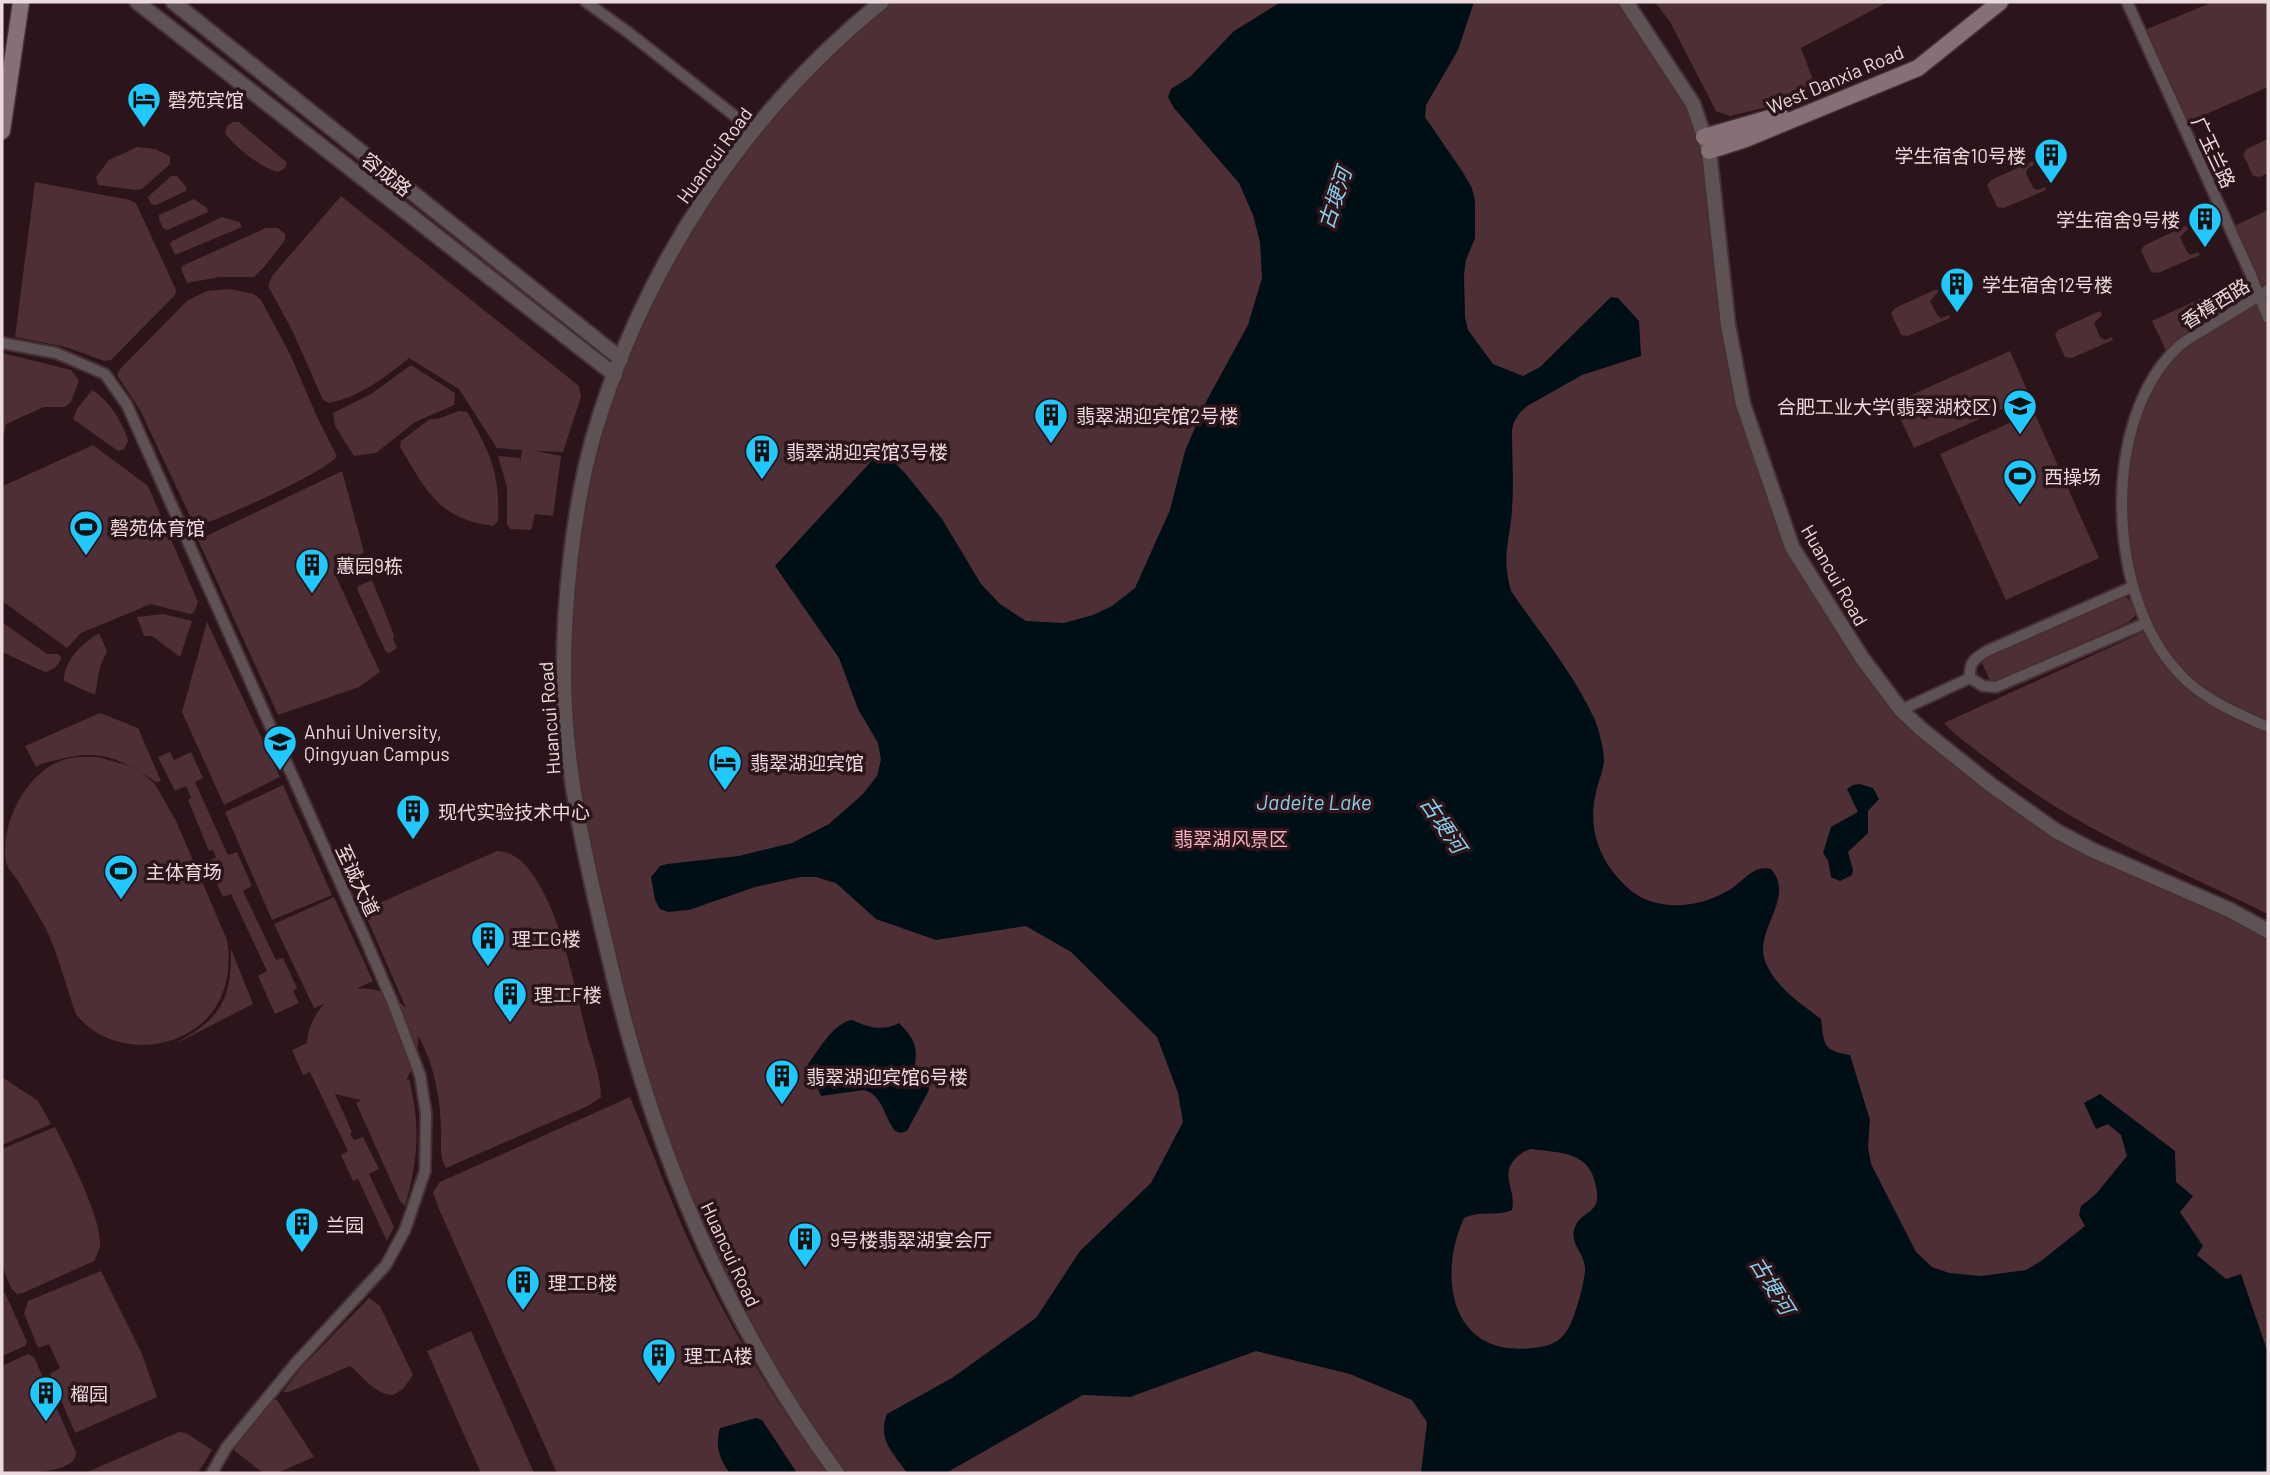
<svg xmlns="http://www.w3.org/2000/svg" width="2270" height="1475" font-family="Barlow,'Noto Sans SC',sans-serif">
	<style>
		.green { fill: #4e2f36 }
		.water { fill: #000e15; fill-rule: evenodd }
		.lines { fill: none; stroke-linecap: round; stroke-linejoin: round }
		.minor-casing { stroke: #463035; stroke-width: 14 }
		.tertiary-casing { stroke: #463035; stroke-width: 18 }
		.secondary-casing { stroke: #463035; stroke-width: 19 }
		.minor { stroke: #5f5255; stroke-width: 10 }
		.tertiary { stroke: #5f5255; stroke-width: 14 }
		.secondary { stroke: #857075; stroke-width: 16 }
		.labels { text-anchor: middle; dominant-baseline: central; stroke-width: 7; stroke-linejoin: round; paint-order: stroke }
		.street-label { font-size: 19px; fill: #ebdadd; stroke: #2b141a }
		.poi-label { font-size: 19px; fill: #ebdadd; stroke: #2b141a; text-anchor: start }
		.park-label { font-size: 19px; fill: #f7b3c3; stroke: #2b141a }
		.water-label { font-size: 21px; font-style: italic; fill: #8acfec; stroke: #2b141a }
	</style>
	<rect width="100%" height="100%" fill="#2b141a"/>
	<!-- green -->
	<g class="green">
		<path d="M882,2H1626L1704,137L1739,390L1792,547L1901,710L2056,831L2268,931V1473H837L799,1419L677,1185L583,850L564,681L585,470L645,307L730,162Z"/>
		<path d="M1655,2H1888L1801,48L1816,88L1784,103L1730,116L1716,111L1670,22Z"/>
		<path d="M2213,2H2268V87L2181,125L2140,32Z"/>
		<path d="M233,122H239L285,161L287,163L285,168L278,172C259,166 237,149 225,133L227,126Z"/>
		<path d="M2268,139V173L2260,177L2253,176L2243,154L2247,149Z"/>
		<path d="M137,147L155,149L170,156V164L142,189L136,190L98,185L96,177L109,160Z"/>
		<path d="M2033,161L2034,165L2028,168L2026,173L2033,188L2037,190L2045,187L2046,190L2004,208L1997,207L1987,185L1991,180Z"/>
		<path d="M171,176H177L186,187V191L156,205L151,204L148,197Z"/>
		<path d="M35,182L130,200L136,203L176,290L175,295L111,360L104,361L66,347L15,337Z"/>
		<path d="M341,196L579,386L581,397L563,452L536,451L561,456L553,516L535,514L531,530L511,529L507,525V487L498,456L520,458V463L522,450L497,448L459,389L409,358C387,376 358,398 329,403L323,400L292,330L268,286L272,276Z"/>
		<path d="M194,199L207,208L208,212L167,230L163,228L159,219V215Z"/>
		<path d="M2268,210V914C2171,866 2079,831 1993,763C1976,750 1958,738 1944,723L2148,630L2122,535L2134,421L2168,355L2152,321L2251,275L2230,228Z"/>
		<path d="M222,217L239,222L242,227L175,255L170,244L172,241Z"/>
		<path d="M2186,226L2188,229L2180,237L2187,252L2191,255L2198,252L2200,255L2158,273L2151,272L2141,250L2145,245Z"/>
		<path d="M266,228H278L285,234V240L264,267L254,277H220L187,283L181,269L182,266Z"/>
		<path d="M230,289L254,294L261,300L290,354L318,419L337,456C325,473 222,518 198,526L191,518L140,410L117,375L121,368L188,300L207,291Z"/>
		<path d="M1937,289L1938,292L1930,301L1937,315L1941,318L1949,315L1950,318L1908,336L1901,335L1891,313L1895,308Z"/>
		<path d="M2100,311L2102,315L2094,323L2100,337L2105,340L2112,337L2113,340L2072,358L2065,357L2055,335L2058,330Z"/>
		<path d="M2010,351L2030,397L1914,448L1893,403Z"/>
		<path d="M2,353L71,370L79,381L71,402L65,407H44L6,424L2,442Z"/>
		<path d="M411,365L455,393L454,405L415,422L376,453L354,456L335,426L333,413L371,394Z"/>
		<path d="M92,390C108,399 124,424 128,441L124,449L118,451L73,419L77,409Z"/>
		<path d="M459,411L467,412L469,415C491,455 500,474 498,521L493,526C438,519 426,490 400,447L401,441L430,419H437Z"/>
		<path d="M2034,412L2099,558L2006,600L1940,454Z"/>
		<path d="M93,445L148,486L198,602L194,612L190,614L151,604L81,633L67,648L2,601L3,486Z"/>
		<path d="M342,471L364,552L355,560L333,570L380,672L359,687L278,715L198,540Z"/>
		<path d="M372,580L394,635L393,639L397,648L389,653L386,652L357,589L358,586Z"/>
		<path d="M2122,596C2132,598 2136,606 2135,616L2129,622L1999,680H1990L1982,663L1984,658Z"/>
		<path d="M163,614L192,621L180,657L152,636H144L137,617Z"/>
		<path d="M2,622L47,654H58L61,657C60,665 52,671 45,672L2,652Z"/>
		<path d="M207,622L280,777L224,805L182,712Z"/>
		<path d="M99,633L107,651L100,667L95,695L64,681C64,660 82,644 99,633Z"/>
		<path d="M100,713L138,728L161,781L156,782C122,759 99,748 57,760C49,762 43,762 36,767L25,746Z"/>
		<path d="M170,752L174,760L191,752L203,778L195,782L228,855L237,852L252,886L243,891L276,960L283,958L297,988L293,991L299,1003L275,1014L258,976L267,971L231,894L223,897L207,862L216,857L213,850L209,851L188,800L191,798L186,786L175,791L158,757Z"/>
		<path d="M97,757L127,765L141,772L155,784L176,821L227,940C231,963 228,988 215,1008C184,1054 110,1058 76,1014C65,985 59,955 45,927C36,911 27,896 18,881C14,875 8,869 6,862C0,824 25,775 60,761C71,756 85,757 97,757Z"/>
		<path d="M283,785L332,895L272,920L225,812Z"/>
		<path d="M497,851C515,852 526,864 535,878C563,921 574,985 587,1035C592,1054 601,1077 601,1097L590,1105L446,1168C438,1153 442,1142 441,1126C440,1096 433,1061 418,1036C419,1053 415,1065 406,1080L409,1079C421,1126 418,1161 405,1206L400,1201L356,1103L361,1100L335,1094L352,1132L350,1134L354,1140L363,1137L379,1169L369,1174L394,1227L387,1241L358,1179L353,1181L341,1155L348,1151L310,1072L303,1075L292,1050L307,1043C308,1027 314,1016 324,1004L314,1008L274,924L334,897L373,981L356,989C376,986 393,995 406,1008L365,914L366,909Z"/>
		<path d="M231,949L253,1004L177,1043C184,1037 193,1034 200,1028C229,1007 231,981 231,949Z"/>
		<path d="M2,1077L38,1101L51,1124L2,1145Z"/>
		<path d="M630,1097C651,1148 670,1200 693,1250C730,1328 776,1404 827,1473H557L438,1207L433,1192L440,1182Z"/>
		<path d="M55,1127C68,1153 102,1218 100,1246C99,1251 96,1256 94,1261L23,1293L17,1294L11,1288L2,1266V1149Z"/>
		<path d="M101,1271L142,1354L157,1397L75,1433L50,1374L60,1368L49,1344L38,1348L24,1313L28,1301Z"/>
		<path d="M5,1293L27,1342L25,1346L2,1356V1294Z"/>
		<path d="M369,1298L380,1306L413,1375L403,1389L393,1395C374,1394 364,1377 350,1366L289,1392H283L301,1368Z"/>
		<path d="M471,1331L534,1473H481L427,1351Z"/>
		<path d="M28,1354L34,1357L76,1452C77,1475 20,1473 2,1473V1366Z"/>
		<path d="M272,1399L277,1400L314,1457L277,1473H263L235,1451L234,1447Z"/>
		<path d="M179,1432L186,1433L212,1450L198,1473H85Z"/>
	</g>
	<!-- water -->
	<g class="water">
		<path d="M1281,2H1474L1458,50L1426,105L1425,117L1462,171L1472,188L1475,201V238L1466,260L1464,275L1465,317L1468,330L1493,364L1523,376L1540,367L1611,297L1618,298L1639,321L1641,356L1582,375L1529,405C1520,411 1513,420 1512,431C1512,457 1514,483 1512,509C1510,543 1501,554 1511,591C1539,632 1574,674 1595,720C1599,730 1604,750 1604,761C1603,771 1598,783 1596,792C1589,821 1595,849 1613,872C1623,884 1634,896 1650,901C1677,910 1707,904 1731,889C1745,880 1753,865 1771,869C1796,897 1754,930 1765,961C1775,987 1800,1003 1821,1019C1824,1045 1823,1051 1850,1055L1870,1120L1868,1147L1871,1164L1916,1252L1932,1267L1949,1273L1981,1276L2026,1270L2041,1261L2085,1226L2079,1215L2081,1206L2096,1194L2127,1156L2121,1135L2108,1124L2096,1129L2084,1103L2100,1094L2175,1151L2176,1182L2193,1196L2180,1212L2203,1246L2197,1255L2226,1279L2241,1274L2268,1353V1473H1421L1427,1422L1412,1400L1350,1374L1256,1351L1130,1397L1083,1395L946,1473H907C893,1452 877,1440 887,1414L952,1378L1036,1318L1080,1251L1151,1183L1183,1122L1178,1093L1157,1037L1071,952L1026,926L936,940L876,919L836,883L816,877H800L755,887L689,910L668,912L660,909L655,900L651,877L660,866L667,864L739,856L792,843L829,824L863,794L877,776L881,760L878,743L858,709L839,658L775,566L878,454L893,461L905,473L942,519L981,584L1000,604L1026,621L1064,623L1093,615L1112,606L1135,588L1170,510L1185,451L1207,400L1248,325L1262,278L1260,242L1253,215L1239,183L1174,108L1168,97L1171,89L1190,77L1234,31ZM1532,1149C1557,1153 1586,1151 1594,1179C1596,1185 1598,1194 1597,1200C1595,1212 1582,1214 1577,1223C1566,1242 1584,1251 1585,1268C1586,1279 1574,1320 1568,1329C1560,1343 1547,1347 1532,1348C1451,1358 1437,1277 1464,1218C1479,1210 1497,1217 1512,1210C1517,1190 1498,1174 1517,1157C1522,1152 1526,1150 1532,1149Z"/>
		<path d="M1860,784L1873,788L1879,799L1868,811V833L1848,852L1853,870L1852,875L1840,881L1831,877L1828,860L1823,853L1831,827L1858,812L1847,789L1853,785Z"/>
		<path d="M852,1020C868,1027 882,1032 899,1023C918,1042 918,1050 913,1076L928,1084L929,1090L907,1131L900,1133L895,1131C884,1117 883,1095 864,1090L821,1096L808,1064C819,1050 833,1023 852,1020Z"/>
		<path d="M756,1418L762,1420L797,1473H730C719,1460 715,1444 720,1428Z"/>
	</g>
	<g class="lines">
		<!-- minor casing -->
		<g class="minor-casing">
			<g id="minor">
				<path d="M586,2L629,33L754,131"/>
				<path d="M2127,2L2251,275L2268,318"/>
				<path d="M2268,290C2247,304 2226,316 2205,329C2196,335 2185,340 2178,347C2100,420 2107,596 2178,672C2202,699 2236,713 2268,727"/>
				<path d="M2,343L56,353L105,374L127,405L363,934L392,1001L420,1075L426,1113L425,1171L405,1230L386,1265L295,1364L226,1448L212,1473"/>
				<path d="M1970,678L1983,686L1996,687L2146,623"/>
				<path d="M1901,710L1970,678C1969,662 1974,659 1987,651L2132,587"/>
			</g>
		</g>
		<!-- tertiary casing -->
		<g class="tertiary-casing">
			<g id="tertiary">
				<path d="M137,2L615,375"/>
				<path d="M173,2L621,359"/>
				<path d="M1626,2L1693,104L1709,151L1728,325L1743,404L1792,547L1862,658L1901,710L1921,729L1991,785L2056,831L2092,850L2230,910L2268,931"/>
				<path d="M837,1473C724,1318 653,1148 610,962C588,869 565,777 564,681C563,606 573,510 593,438C642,269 745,112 882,2"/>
			</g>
		</g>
		<!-- secondary casing -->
		<g class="secondary-casing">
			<g id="secondary">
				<path d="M2,131L21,2"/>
				<path d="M1704,137L1780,115"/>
				<path d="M1709,151L1743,140L1918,68L2000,2"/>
			</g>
		</g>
		<!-- minor -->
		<use href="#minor" class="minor"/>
		<!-- tertiary -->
		<use href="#tertiary" class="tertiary"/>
		<!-- secondary -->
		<use href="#secondary" class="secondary"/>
	</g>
	<!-- icons -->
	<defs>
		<g id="hotel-pin" transform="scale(1.75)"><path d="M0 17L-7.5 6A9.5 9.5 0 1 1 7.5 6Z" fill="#1fc9fd" stroke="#2b141a"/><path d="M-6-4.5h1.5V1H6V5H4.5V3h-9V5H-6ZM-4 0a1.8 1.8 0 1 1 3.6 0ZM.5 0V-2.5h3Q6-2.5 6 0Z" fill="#111"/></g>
		<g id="building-pin" transform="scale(1.75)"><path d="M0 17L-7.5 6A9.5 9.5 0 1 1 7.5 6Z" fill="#1fc9fd" stroke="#2b141a"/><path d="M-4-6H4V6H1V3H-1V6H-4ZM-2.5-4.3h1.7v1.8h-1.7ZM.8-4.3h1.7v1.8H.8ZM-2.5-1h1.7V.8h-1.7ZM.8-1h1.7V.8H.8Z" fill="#111"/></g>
		<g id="university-pin" transform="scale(1.75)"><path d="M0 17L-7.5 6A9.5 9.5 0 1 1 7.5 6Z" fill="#1fc9fd" stroke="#2b141a"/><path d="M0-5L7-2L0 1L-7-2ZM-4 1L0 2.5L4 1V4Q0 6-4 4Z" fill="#111"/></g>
		<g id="stadium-pin" transform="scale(1.75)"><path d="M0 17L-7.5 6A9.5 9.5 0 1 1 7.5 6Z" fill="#1fc9fd" stroke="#2b141a"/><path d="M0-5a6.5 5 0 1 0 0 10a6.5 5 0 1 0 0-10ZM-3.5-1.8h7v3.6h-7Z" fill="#111"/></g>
	</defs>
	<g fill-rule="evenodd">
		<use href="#hotel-pin" x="144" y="99"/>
		<use href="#building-pin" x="2051" y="155"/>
		<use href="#building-pin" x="2205" y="219"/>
		<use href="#building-pin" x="1957" y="284"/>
		<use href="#university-pin" x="2020" y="406"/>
		<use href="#building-pin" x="1051" y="415"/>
		<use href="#building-pin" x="762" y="451"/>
		<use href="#stadium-pin" x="2020" y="476"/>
		<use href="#stadium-pin" x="86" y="527"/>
		<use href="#building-pin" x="312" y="565"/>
		<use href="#university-pin" x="280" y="742"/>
		<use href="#hotel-pin" x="725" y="762"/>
		<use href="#building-pin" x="413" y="811"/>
		<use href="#stadium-pin" x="121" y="871"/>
		<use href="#building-pin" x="488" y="938"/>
		<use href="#building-pin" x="510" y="994"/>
		<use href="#building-pin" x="782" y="1076"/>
		<use href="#building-pin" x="302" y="1224"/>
		<use href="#building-pin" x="805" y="1239"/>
		<use href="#building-pin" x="523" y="1282"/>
		<use href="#building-pin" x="659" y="1355"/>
		<use href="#building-pin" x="46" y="1393"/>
	</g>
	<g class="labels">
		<!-- street labels -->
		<g class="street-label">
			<text transform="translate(1835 79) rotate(-23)">West Danxia Road</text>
			<text transform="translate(2214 152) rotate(65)">广玉兰路</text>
			<text transform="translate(714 155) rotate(-54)">Huancui Road</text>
			<text transform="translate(387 174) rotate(38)">容成路</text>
			<text transform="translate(2215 303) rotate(-32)">香樟西路</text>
			<text transform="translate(1835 575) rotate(60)">Huancui Road</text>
			<text transform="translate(549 718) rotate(-94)">Huancui Road</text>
			<text transform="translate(358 880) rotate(65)">至诚大道</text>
			<text transform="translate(731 1254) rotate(65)">Huancui Road</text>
		</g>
		<!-- poi labels -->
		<g class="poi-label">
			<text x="168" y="99">磬苑宾馆</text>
			<text x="2026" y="155" text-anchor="end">学生宿舍10号楼</text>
			<text x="2180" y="219" text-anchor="end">学生宿舍9号楼</text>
			<text x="1982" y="284">学生宿舍12号楼</text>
			<text x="1996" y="406" text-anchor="end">合肥工业大学(翡翠湖校区)</text>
			<text x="1076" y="415">翡翠湖迎宾馆2号楼</text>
			<text x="786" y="451">翡翠湖迎宾馆3号楼</text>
			<text x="2044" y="476">西操场</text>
			<text x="110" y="527">磬苑体育馆</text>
			<text x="336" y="565">蕙园9栋</text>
			<text x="304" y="731">Anhui University,<tspan x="304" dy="22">Qingyuan Campus</tspan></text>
			<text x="750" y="762">翡翠湖迎宾馆</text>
			<text x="438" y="811">现代实验技术中心</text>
			<text x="146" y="871">主体育场</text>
			<text x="512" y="938">理工G楼</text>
			<text x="534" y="994">理工F楼</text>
			<text x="806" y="1076">翡翠湖迎宾馆6号楼</text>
			<text x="326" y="1224">兰园</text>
			<text x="830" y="1239">9号楼翡翠湖宴会厅</text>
			<text x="548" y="1282">理工B楼</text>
			<text x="684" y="1355">理工A楼</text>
			<text x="70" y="1393">榴园</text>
		</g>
		<!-- park labels -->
		<g class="park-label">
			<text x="1231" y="838">翡翠湖风景区</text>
		</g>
		<!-- water labels -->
		<g class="water-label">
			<text transform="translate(1334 198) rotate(-72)">古埂河</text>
			<text x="1314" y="801">Jadeite Lake</text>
			<text transform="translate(1444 824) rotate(56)">古埂河</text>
			<text transform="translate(1773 1285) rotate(58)">古埂河</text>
		</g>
	</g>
	<!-- border -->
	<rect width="2270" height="1475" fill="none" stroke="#ebdadd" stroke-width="7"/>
</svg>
